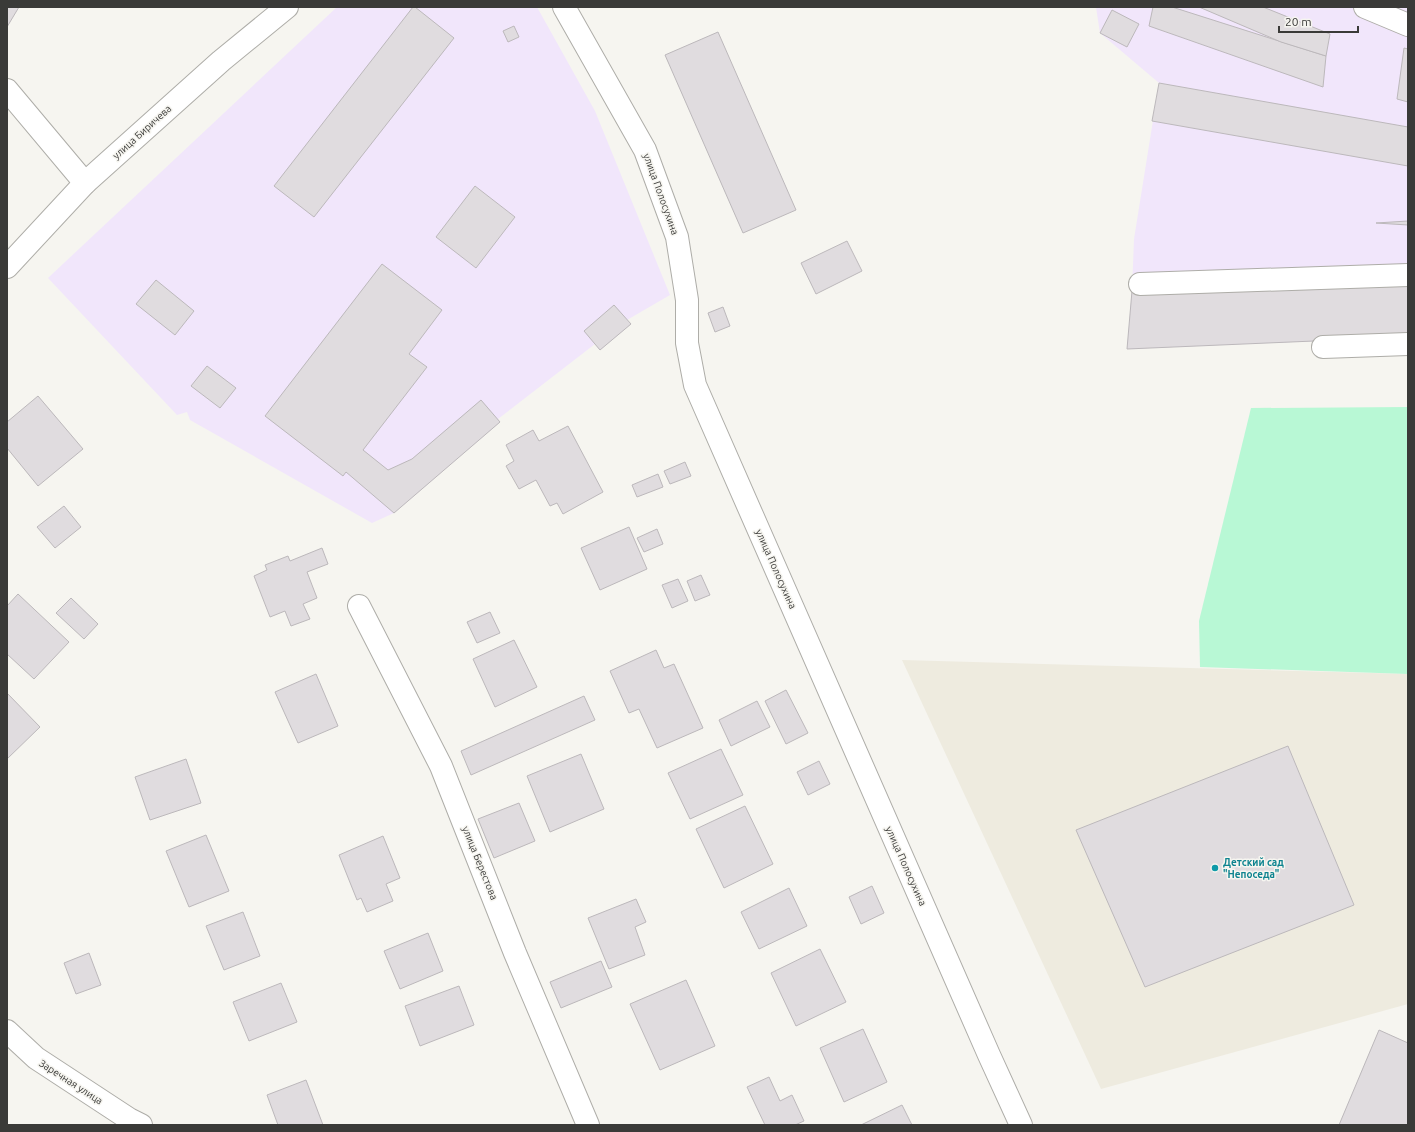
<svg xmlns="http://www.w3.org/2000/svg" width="1415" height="1132" font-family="Ubuntu,sans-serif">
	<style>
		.built { fill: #eeebdf }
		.industrial { fill: #f1e6fb }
		.green { fill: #b8f8d5 }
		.building { fill: #e0dcdf; stroke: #bcb8bb }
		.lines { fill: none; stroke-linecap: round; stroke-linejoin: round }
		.minor-casing { stroke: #aeada8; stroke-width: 24 }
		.minor { stroke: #fff; stroke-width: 22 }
		.culture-dot { fill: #0f9aa8; stroke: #f6f5f0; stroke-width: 1.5 }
		.labels { text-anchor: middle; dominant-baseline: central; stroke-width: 3; stroke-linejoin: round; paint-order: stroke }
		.street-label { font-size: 10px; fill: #3a3a38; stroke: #f6f5f0 }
		.culture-label { font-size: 10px; font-weight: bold; fill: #0d838f; stroke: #f6f5f0; text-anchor: start }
	</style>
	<rect width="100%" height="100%" fill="#f6f5f0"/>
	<!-- built -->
	<path class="built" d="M902,660L1408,674V1004L1101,1089Z"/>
	<!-- industrial -->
	<g class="industrial">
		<path d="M337,7H537L595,111L670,295L627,320L631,324L600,350L595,344L498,419L500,422L394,513L372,523L190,420L187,412L177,415L48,278Z"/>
		<path d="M1096,7H1408V337L1127,349L1132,291L1134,239L1159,83L1100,33Z"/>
	</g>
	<!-- green -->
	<path class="green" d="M1408,407V674L1200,667L1199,621L1251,408Z"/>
	<!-- building -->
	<g class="building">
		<path d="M7,7H19L7,27Z"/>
		<path d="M413,7H415L454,38L314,217L274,186Z"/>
		<path d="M1153,7H1172L1326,56L1323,87L1149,26Z"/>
		<path d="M1199,7H1263L1330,34L1326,56L1281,42Z"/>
		<path d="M1112,10L1139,24L1127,47L1100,33Z"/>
		<path d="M514,26L519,37L508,42L503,31Z"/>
		<path d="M718,32L796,210L743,233L665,55Z"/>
		<path d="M1404,48L1408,49V102L1397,99Z"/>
		<path d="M1159,83L1408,127V166L1152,121Z"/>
		<path d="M475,186L515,217L476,268L436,237Z"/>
		<path d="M1408,221V225L1376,223Z"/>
		<path d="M847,241L862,271L816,294L801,263Z"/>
		<path d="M382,264L442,310L409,354L427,367L363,450L388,470L412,459L481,400L500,422L394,513L346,472L343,476L265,416Z"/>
		<path d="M156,280L194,311L175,335L136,304Z"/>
		<path d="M1408,284V337L1127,349L1132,291Z"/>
		<path d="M614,305L631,324L600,350L584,331Z"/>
		<path d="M723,307L730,326L715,332L708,313Z"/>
		<path d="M207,366L236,388L220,408L191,386Z"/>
		<path d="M38,396L83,449L38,486L7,448V422Z"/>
		<path d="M568,426L603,492L563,514L557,503L550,506L536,480L519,489L506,466L514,461L506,445L533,430L539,441Z"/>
		<path d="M685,462L691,476L670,484L664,471Z"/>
		<path d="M658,474L663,487L637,497L632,485Z"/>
		<path d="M64,506L81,527L55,548L37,527Z"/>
		<path d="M629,527L647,569L600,590L581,548Z"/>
		<path d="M657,529L663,544L644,552L637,538Z"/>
		<path d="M322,548L328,564L307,572L317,598L303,604L310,619L291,626L285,611L270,617L254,576L267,570L265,565L288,556L290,561Z"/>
		<path d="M701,575L710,595L695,601L687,581Z"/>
		<path d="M678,579L688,601L672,608L662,585Z"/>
		<path d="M18,594L69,642L34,679L7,654V606Z"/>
		<path d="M71,598L98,624L84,639L56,613Z"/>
		<path d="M490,612L500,633L477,643L467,622Z"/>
		<path d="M514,640L537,687L495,707L473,659Z"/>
		<path d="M656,650L664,668L674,664L703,728L657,748L639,709L629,713L610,671Z"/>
		<path d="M316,674L338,726L298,743L275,692Z"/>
		<path d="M786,690L808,733L786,744L765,701Z"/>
		<path d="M7,693L40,727L7,759Z"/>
		<path d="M584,696L595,720L471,775L461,751Z"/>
		<path d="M757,701L770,727L731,746L719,720Z"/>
		<path d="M1288,746L1354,905L1145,987L1076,830Z"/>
		<path d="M721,749L743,795L690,819L668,773Z"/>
		<path d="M581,754L604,809L550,832L527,776Z"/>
		<path d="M186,759L201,803L150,820L135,777Z"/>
		<path d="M819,761L830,784L808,795L797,772Z"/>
		<path d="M519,803L535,841L494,858L478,819Z"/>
		<path d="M745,806L773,864L724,888L696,829Z"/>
		<path d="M206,835L229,891L189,907L166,851Z"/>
		<path d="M383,836L400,878L386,884L393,901L367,912L361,898L357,900L339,855Z"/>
		<path d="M872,886L884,913L861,924L849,897Z"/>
		<path d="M789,888L807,926L759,949L741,912Z"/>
		<path d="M636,899L646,922L635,927L645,955L609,969L588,918Z"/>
		<path d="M243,912L260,956L224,970L206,926Z"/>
		<path d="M428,933L443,971L400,989L384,951Z"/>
		<path d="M820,949L846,1002L796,1026L771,973Z"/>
		<path d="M89,953L101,985L76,994L64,963Z"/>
		<path d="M601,961L612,987L561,1008L550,982Z"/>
		<path d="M686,980L715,1046L660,1070L630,1004Z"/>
		<path d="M281,983L297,1022L249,1041L233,1002Z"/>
		<path d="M459,986L474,1025L420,1046L405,1006Z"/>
		<path d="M863,1029L887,1082L844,1102L820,1048Z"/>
		<path d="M1379,1030L1408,1043V1125H1339Z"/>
		<path d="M769,1077L780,1101L792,1095L804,1121L795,1125H765L747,1087Z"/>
		<path d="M306,1080L323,1125H278L267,1095Z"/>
		<path d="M902,1105L912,1125H861Z"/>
	</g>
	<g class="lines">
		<!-- minor casing -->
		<g class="minor-casing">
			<g id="minor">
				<path d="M564,7L645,150L677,237L687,300V343L695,385L989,1055L1021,1125"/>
				<path d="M1365,7L1408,25"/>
				<path d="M7,90L85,183"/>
				<path d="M7,267L85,183L221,61L287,7"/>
				<path d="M1140,284L1408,275"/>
				<path d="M1323,347L1408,344"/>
				<path d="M359,606L441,766L515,953L588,1125"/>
				<path d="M7,1031L36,1058L129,1119L141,1125"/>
			</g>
		</g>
		<!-- minor -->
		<use href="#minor" class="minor"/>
	</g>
	<!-- markers -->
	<circle class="culture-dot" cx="1215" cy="868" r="4"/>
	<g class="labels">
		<!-- street labels -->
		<g class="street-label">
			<text transform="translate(142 132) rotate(-42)">улица Биричева</text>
			<text transform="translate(661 194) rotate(70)">улица Полосухина</text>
			<text transform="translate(776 569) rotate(66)">улица Полосухина</text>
			<text transform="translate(480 863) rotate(68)">улица Берестова</text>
			<text transform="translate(906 866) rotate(66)">улица Полосухина</text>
			<text transform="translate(71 1082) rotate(33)">Заречная улица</text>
		</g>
		<!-- culture labels -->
		<g class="culture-label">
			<text x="1223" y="862">Детский сад<tspan x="1223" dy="12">"Непоседа"</tspan></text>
		</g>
	</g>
	<!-- border -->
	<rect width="1415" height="1132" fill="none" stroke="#3a3a38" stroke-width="16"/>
	<!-- scale -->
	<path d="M1279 26v6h79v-6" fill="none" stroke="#3a3a38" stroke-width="2"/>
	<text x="1285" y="26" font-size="12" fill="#3a3a38" stroke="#f6f5f0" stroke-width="3" paint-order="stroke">20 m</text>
</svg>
